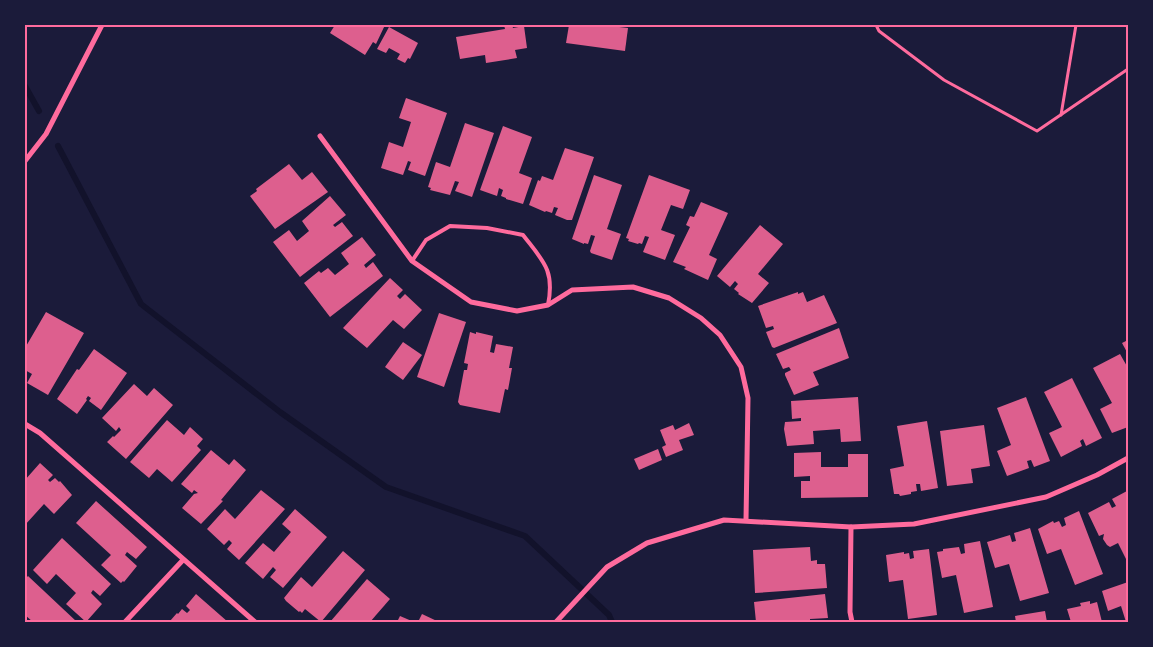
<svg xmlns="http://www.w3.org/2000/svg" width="1153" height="647" font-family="Ubuntu,sans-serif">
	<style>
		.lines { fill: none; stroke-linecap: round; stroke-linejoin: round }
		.stream { stroke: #12122b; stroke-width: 6 }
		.building { fill: #dd5f8e }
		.path { stroke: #ff6b9d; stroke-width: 3 }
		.service { stroke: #ff6b9d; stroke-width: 4 }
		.minor { stroke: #ff6b9d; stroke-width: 5 }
		.neatline { fill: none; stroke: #ff6b9d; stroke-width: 2 }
	</style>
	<rect width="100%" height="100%" fill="#1b1b3a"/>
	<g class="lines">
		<!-- stream -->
		<g class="stream">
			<path d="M25,86L39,111"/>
			<path d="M58,146L141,304L280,412L386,487L525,536L609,615L612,622"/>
		</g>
	</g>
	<!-- building -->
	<g class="building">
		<path d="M335,25H385L376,44L373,42L365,55L330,33Z"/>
		<path d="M504,25H512L513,28L524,26L527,48L515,50L517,58L486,63L485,55L460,59L456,37L505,29Z"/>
		<path d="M569,25H602L628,28L625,51L566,43Z"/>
		<path d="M389,27L418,43L410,59L408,58L405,63L397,59L400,54L389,48L386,53L377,49Z"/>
		<path d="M406,98L447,113L425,176L408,170L411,162L408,161L403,175L381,168L389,142L403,147L411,122L399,118Z"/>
		<path d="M465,123L494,133L472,197L455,191L459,182L455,181L450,195L430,190L431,188L428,187L436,162L450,167Z"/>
		<path d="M503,126L532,137L519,173L532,178L523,204L506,199V198L501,196L503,190L499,188L497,196L480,190Z"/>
		<path d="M565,148L594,157L572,220H567L555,215L558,208L554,207L552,213L546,211L545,212L529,205L538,180L540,181L542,176L553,180Z"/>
		<path d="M289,164L302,180L312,172L328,192L275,229L250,196L257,191L256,189Z"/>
		<path d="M594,175L622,185L607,229L621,234L612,260L591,253L590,251L595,236L591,235L588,244L584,243V244L572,239Z"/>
		<path d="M649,175L690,190L683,209L671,205L661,230L675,235L665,260L643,252L649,237L645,236L642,244L639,243L638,244L628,241L629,239L626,238Z"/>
		<path d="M330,196L346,215L333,225L335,227L342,222L353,236L300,277L273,242L289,230L297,241L309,231L302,221Z"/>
		<path d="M701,202L728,213L709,255L717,259L708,280L684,269L686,267L673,262L690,227L686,225L690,216L694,217Z"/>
		<path d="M760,225L783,244L758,274L769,283L752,303L738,294L739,293L734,289L738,284L735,281L730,287L717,276Z"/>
		<path d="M362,237L376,255L364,265L366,268L373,262L383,276L330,317L304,283L319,271L321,273L328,268L335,275L349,264L341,253Z"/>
		<path d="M390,278L403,290L397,296L400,299L405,294L422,310L404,329L393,320L367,348L343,328Z"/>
		<path d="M798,292V294L803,292L807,302L824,295L837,323L774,348L772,347L766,332L774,329L773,326L766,328L758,306Z"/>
		<path d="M46,312L84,333L48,395L27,383L32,374L25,370V348Z"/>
		<path d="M439,313L466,322L444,387L417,377Z"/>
		<path d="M839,328L849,358L813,372L819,385L794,395L785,375V373L791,370L789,367L783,369L776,354Z"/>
		<path d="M470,332L476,334V332L493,336L490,352L494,353L496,344L513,347L509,368H512L508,390L505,389L500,413L460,405L458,402L464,370H467L468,364L464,363Z"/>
		<path d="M1128,340V354L1122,343Z"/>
		<path d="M403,342L422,355L403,380L385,367Z"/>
		<path d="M94,349L127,373L101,410L89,401L91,398L88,396L86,399L87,400L77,414L57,399L77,369L79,370Z"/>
		<path d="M1120,354L1128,368V427L1112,433L1100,409L1112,403L1093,368Z"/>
		<path d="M1072,378L1102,438L1086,446L1083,439L1080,441L1082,446L1061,457L1049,433L1062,427L1044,392Z"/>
		<path d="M134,384L147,396L154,388L173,405L126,459L107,442L113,436L114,437L121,430L119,427L116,431L102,418Z"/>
		<path d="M858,397L861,441L841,442L840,429L813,431L814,444L787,446L784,429L785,422L801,421V418L792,419L791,401Z"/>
		<path d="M1026,397L1050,461L1034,467L1031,460L1027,461L1029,468L1007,476L997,451L1011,445L997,408Z"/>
		<path d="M167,420L184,435L190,427L203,439L197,446L201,450L172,482L157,469L149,478L130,462Z"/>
		<path d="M927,421L938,488L921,491L920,484H916L917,491L911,492V494L900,496L899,494H894L890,469L904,466L897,426Z"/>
		<path d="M689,423L694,435L679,440L683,450L666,457L662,447L666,445L660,430L673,425L675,430Z"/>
		<path d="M984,425L990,466L971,469L973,483L947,486L940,431Z"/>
		<path d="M658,449L662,460L639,470L634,459Z"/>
		<path d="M211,450L229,465L234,459L246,470L221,500L223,501L201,524L182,508L194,494L198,493L194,490L192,493L181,484Z"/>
		<path d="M821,452V467H848V454H868V497L801,498V481H810V476L794,477V453Z"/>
		<path d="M40,463L53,475L48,480L50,482L55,478L59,482L60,481L72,495L54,514L44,504L25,525V480Z"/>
		<path d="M261,490L285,509L239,560L227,549L232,543L229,540L224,545L207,529L225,509L235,519Z"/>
		<path d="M1127,491L1128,493V563L1118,543L1110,547L1107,545L1103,539L1104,534L1099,536L1088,513L1109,502L1112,508L1116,506L1112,499Z"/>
		<path d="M96,501L147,547L136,559L127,552L125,555L137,566L124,582L123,581L121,583L101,565L111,555L76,523Z"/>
		<path d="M295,509L327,537L283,588L270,577L276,570L273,567L263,579L245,563L263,543L274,552L291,532L282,524Z"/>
		<path d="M1079,511L1103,574L1075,585L1061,549L1047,554L1038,529L1053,521L1054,523L1059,521L1062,527L1066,525L1064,518Z"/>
		<path d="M1030,528L1049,593L1020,601L1009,564L995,568L987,542L1010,535L1012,542L1016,541L1014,533Z"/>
		<path d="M62,538L111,584L100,596L93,590L91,593L102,604L86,622L66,604L76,593L56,574L47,584L33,570Z"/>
		<path d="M980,541L993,607L964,613L956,575L942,578L937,552L943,551V549L959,547L961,554L965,553L964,544Z"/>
		<path d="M810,547L811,561L817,560V564H825L827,588L755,593L753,550Z"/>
		<path d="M929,549L937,615L908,619L903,580L889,582L886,555L904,552V554L909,553L910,559L914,558L913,551Z"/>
		<path d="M343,551L365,570L321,622L305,609L302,613L300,611L299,612L286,601L284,598L301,577L312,587Z"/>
		<path d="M28,576L77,622H33L25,615V579Z"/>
		<path d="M367,579L390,599L370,622H330Z"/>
		<path d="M1128,582V622H1126L1121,606L1108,611L1102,591Z"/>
		<path d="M196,594L228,622H171L170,621L177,613L178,614L182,609L187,613L190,610L186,606Z"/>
		<path d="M825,594L828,618L810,619V622H756L754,602Z"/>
		<path d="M1090,601V604L1097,602L1102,622H1071L1067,609L1081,606L1080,603Z"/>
		<path d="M1045,611L1047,622H1016L1015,616Z"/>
		<path d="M422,614L439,622H418Z"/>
		<path d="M400,616L414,622H397Z"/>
	</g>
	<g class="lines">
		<!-- path -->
		<g class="path">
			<path d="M876,25L879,31L944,80L1037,131L1128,69"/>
			<path d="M1061,115L1076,25"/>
		</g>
		<!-- service -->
		<path class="service" d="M412,261L426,240L450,226L487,228L523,235C543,261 555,270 548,305"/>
		<!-- minor -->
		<g class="minor">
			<path d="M320,136L412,261L471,302L517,311L548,305L572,290L633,287L669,298L701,318L720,335L741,367L748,398L746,520"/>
			<path d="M25,161L46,134L102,25"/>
			<path d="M25,424L40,433L255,622"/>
			<path d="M851,527L850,612L852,622"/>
			<path d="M125,622L183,560"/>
			<path d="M556,622L607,567L647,543L724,520L851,527L914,524L1046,497L1097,475L1128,458"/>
		</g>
	</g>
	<!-- border -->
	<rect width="1153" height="647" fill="none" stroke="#1b1b3a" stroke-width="52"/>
	<rect x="26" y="26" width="1101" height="595" class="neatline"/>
</svg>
